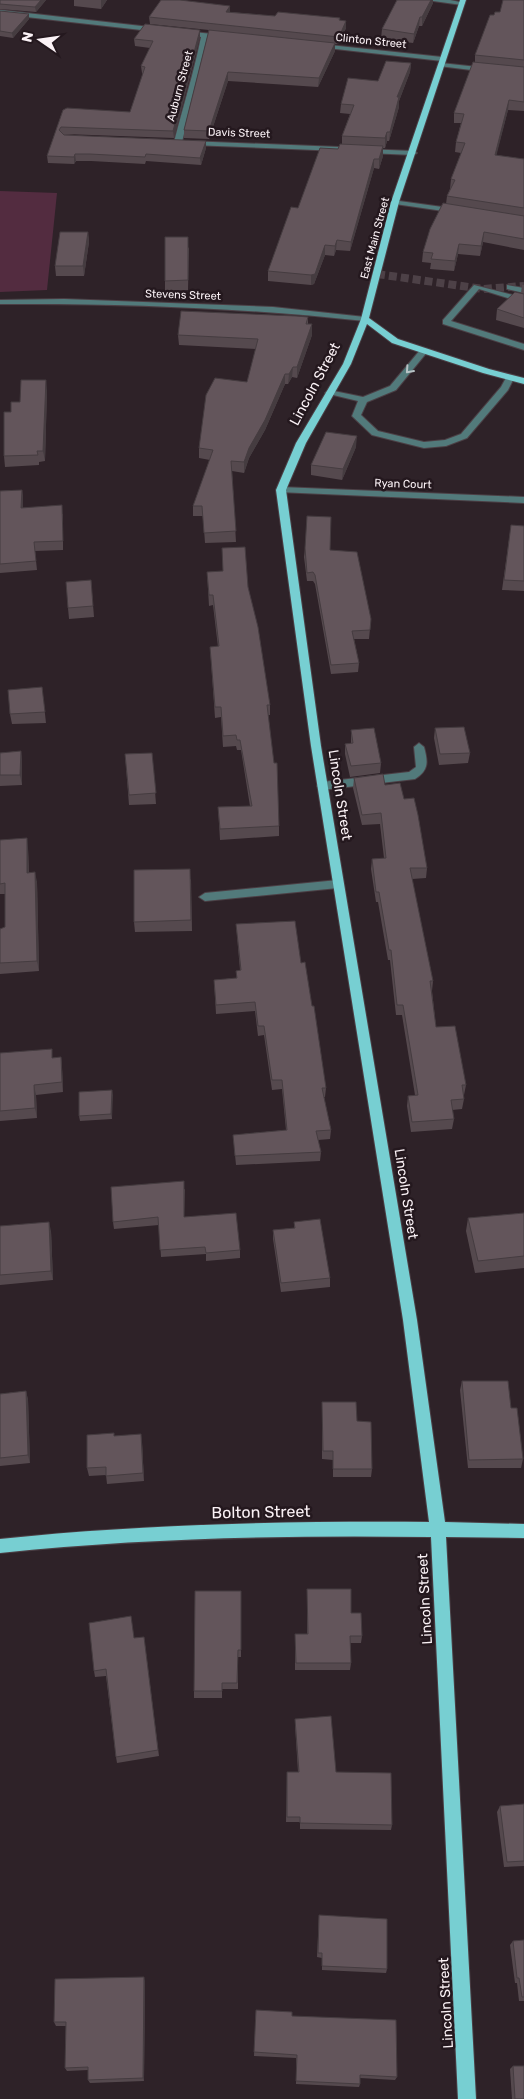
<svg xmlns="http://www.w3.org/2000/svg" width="524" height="2099" font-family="Rubik,sans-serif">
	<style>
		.green { fill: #532c40 }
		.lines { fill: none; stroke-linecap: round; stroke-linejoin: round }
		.minor-tunnel { stroke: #4d4147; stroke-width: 8; stroke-dasharray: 8 4; stroke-linecap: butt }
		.minor-casing { stroke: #4b3f45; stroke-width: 2 }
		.major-casing { stroke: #4b3f45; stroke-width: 2 }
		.minor { fill: #527a7b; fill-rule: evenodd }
		.major { fill: #77cfd2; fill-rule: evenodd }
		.wall { fill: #55494e }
		.shaded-wall { fill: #453c40 }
		.building { fill: #63555b; stroke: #453c40 }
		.oneway { stroke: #b7c2c5 }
		.labels { text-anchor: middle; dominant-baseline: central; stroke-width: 5; stroke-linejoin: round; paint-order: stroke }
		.far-street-label { font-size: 11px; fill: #fbf2f6; stroke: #24181e }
		.street-label { font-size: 14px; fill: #fbf2f6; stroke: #24181e }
		.near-street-label { font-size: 16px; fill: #fbf2f6; stroke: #24181e }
	</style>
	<rect width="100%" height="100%" fill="#2e2228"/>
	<!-- green -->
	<path class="green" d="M0,191L57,193L47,290L0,292Z"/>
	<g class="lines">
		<!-- minor-tunnel -->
		<path class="minor-tunnel" d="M377,274L483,289L524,286"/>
		<!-- minor casing -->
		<g class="minor-casing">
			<g id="minor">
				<path d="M426,0H450L465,3L462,5Z"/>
				<path d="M0,10L159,28L162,30L159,32L0,14Z"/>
				<path d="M183,31L223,35L226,37L223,39L208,37C200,73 190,107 182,142L178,144L174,142C183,107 194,72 201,37L181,34V32Z"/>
				<path d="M320,44L442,57L445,59L442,61L318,47V45Z"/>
				<path d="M441,63L487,68L490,70L487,72L439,66V64Z"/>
				<path d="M188,141L340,147L344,149L340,151L191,145L187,143Z"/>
				<path d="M365,149L413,151L417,153L413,155L368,153H365Z"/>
				<path d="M392,200L457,209L461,211L457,213L395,204H392Z"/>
				<path d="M474,285L524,298V303L479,289L451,321L524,344V350L443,324V320Z"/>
				<path d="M507,285L524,288V293L507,289Z"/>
				<path d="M64,299L273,307L365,317L369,319L365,321C244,308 122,303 0,304V300Z"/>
				<path d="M421,349L428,351L396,390L367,402L361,415L378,431L424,442L445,440L461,434L501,387L507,376H513L514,378L508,390L467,438L446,446L424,448L372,435L352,416L358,401L325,393L329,390L363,397L390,386Z"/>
				<path d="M281,487L524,497V503L278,492L276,490Z"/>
				<path d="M419,743L424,747C428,762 429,770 415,779L322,790L317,786L322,782L409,772L416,767L414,747Z"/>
				<path d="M338,880L344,884L338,888L205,901L199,897L205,893Z"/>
			</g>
		</g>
		<!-- major casing -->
		<g class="major-casing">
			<path id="major" d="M460,0H466L399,202L369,318L398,339L489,369L524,378V384L483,373L392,343L367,324L351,364L306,443L286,490L321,746L417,1320L445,1522L524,1524V1538L446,1537L476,2099H458L431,1537C287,1535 143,1538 0,1553V1539C143,1524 286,1521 429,1522L403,1320L311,746L276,490L296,443L343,364L361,319L391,202Z"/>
		</g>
		<!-- minor -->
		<use href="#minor" class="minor"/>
		<!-- major -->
		<use href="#major" class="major"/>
	</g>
	<!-- wall -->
	<g class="wall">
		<path d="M0,0H46L36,12L0,9Z"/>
		<path d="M74,0H107L101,9L74,6Z"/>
		<path d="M397,0H433V3L422,26H419L413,43L381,39L382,29Z"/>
		<path d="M524,0V111L508,110L496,155L524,159V250L483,242L480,256L458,254L454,271L430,269L431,263L422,262L423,252L446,204L447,196L450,189L451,179L461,153L455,152L456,142L461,123H454V113L475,62V55L494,15Z"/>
		<path d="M0,11L29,14V19L13,38L0,36Z"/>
		<path d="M230,12L275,16L340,18V21H346V28L339,44H335V51L318,87L228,81L209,139L184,138V130L209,30L150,24L149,17Z"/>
		<path d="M200,37L174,138L64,134L206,148L201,165L146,161L145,164L91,161H76L74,164L48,163L47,156L63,110L130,112L143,74L142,73L141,66L150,48L135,46L134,39Z"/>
		<path d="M411,63L410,72L399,101V107L389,141H387L385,148H383V156L379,169L374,168L350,251L336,250L334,256L325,255L314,284L311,285L268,281V271L298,208L338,149L342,144V136L350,114L340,113L341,104L378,81Z"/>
		<path d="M88,232L89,242L84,276H56L55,266Z"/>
		<path d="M189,247L188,290L165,291V281Z"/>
		<path d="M522,285H524V328L496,320L497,309L521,293Z"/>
		<path d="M308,317V324L312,335L297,378L292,377L288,384H285L265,430L249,458L244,473L232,471L236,542L205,543L203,516H193V506L210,460L199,458V448L247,382L256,349L179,345L178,335Z"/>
		<path d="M47,390L45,461L39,462V465L5,467L4,456L11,412L20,402Z"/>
		<path d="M356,447L342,480L311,475V465Z"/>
		<path d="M22,490L23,498V508L63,514V550L35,551L37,570L0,573V491Z"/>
		<path d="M511,525L524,526V591L502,590Z"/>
		<path d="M305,548L330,550L371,619L369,639H354L359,663L358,672L331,674L315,584L313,581H307L304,557Z"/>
		<path d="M207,572L248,587L270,705V715H268L279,826V836L220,840L218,807L250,806L241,750H237L236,746L223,747L221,717L215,718L210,647H218L213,605L209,606Z"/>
		<path d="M91,580L94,617L69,619L68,608Z"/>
		<path d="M42,687L46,723L12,724L10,714Z"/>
		<path d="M435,728L470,753L468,763L439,765L434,738Z"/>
		<path d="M351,730L381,763L380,773L350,777L345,754V744L351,743Z"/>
		<path d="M21,751L22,762V785L0,786V753Z"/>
		<path d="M152,753L156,804L129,805L125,754Z"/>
		<path d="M354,778L385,785L404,799L427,868L426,878L412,879L433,981L432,991L436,1027L466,1085L464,1095H463L464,1099L462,1109L452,1110L454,1119L452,1129L411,1132L407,1106L408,1096L415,1095L402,1015H396L390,960H388L378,902H376L371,869L372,859L384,858L380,824L362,825L353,788Z"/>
		<path d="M0,840L28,848L29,872L37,882L39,971L0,974V929L5,927V894H0Z"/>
		<path d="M191,879L192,931L135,932L134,922Z"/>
		<path d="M236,924L301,963L312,1006L326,1088L325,1097H324L331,1130L330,1139L318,1140L321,1152L320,1161L236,1165L233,1135L286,1130L282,1089L272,1090L264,1035L258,1036L255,1011L216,1014L214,980L236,978L240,970Z"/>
		<path d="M0,1053L53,1058L61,1057L62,1067L63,1092L36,1095L37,1118L0,1121Z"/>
		<path d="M112,1090V1119L80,1121L79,1116Z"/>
		<path d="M185,1189L184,1217L240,1250V1258L206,1261V1254L161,1257L159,1225L114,1229L113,1222Z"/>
		<path d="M524,1213V1268L475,1273L466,1231L468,1218Z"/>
		<path d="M294,1222L330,1278V1287L281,1292L273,1239V1230L294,1228Z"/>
		<path d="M0,1226L51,1231L53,1280L0,1285Z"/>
		<path d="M462,1381L511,1408L523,1459L521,1468H468L460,1390Z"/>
		<path d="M26,1391L28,1400L30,1463L0,1466V1394Z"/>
		<path d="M322,1402L357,1421L372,1469L371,1477H333V1460L322,1459Z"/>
		<path d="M115,1436L142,1442L144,1481L107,1484L106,1475L89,1476L87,1468Z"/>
		<path d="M307,1589L351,1613L362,1636L361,1643H350L351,1663L350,1670H295V1634H307Z"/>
		<path d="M241,1591V1657H238V1689H222V1698H194V1691Z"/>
		<path d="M144,1637L159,1756L117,1763L116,1757L106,1676L95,1677L94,1671L134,1638Z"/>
		<path d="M295,1719L336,1772L392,1825L391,1830L300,1829V1822H286L287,1772H298L295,1725Z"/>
		<path d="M524,1804V1866L504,1867L497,1812L500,1806Z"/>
		<path d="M319,1915L387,1969L386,1973L322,1970V1958L317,1957Z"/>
		<path d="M524,1940V2001H519L517,1983H515L510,1945L513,1941Z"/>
		<path d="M145,1981L144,2081L90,2083L88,2080V2070L67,2071L65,2068L66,2026H56L54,2022Z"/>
		<path d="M256,2010L292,2016L397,2077L395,2080L360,2078V2084L359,2087L296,2084V2058L254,2056Z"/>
		<path d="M513,2066L524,2099H512L510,2069Z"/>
	</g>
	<!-- shaded-wall -->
	<g class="shaded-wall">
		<path d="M41,0H46L36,12L35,7Z"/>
		<path d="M101,0H107L101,9Z"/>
		<path d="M431,0H433V3L422,26V17Z"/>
		<path d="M230,6V13L226,12Z"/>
		<path d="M29,14V19L13,38L12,33Z"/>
		<path d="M420,17L419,26L413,43L414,34Z"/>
		<path d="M346,21V28L339,44V37Z"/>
		<path d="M200,30V37L174,138L173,131Z"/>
		<path d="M335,43V51L318,87L319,78Z"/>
		<path d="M411,63L410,72L399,101V107L389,141L390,132L397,97Z"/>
		<path d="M228,72V81L209,139V131Z"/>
		<path d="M509,100L508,110L494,165L495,155Z"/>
		<path d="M387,132V141L385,148V138Z"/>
		<path d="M206,141V148L201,165L200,158Z"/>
		<path d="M383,146V156L379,169V159Z"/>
		<path d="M75,154L76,161L74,164V157Z"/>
		<path d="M374,159V168L350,251L351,242Z"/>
		<path d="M88,232L89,242L84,276L83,266Z"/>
		<path d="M484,232L483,242L480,256L481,246Z"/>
		<path d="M337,240L336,250L334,256L335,246Z"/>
		<path d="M459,244L458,254L454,271L455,261Z"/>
		<path d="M325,245V255L314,284L311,285V275Z"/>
		<path d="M312,324V335L297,378V367Z"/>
		<path d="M293,367L292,377L288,384L289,374Z"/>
		<path d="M285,374V384L265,430L249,458L244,473V462L249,448Z"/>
		<path d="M46,380L47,390L45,461L43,451Z"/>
		<path d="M357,436L356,447L342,480L343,469Z"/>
		<path d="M22,490L23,498V517L21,508Z"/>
		<path d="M21,751L22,762V785L20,775Z"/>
		<path d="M27,838L28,848L29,883L27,873Z"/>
		<path d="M35,872L37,882L39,971L37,961Z"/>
		<path d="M61,1057L62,1067L63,1092L62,1082Z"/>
		<path d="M34,1085L36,1095L37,1118L35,1108Z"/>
		<path d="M112,1090L113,1095L112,1119L111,1114Z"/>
		<path d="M49,1222L51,1231L53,1280L51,1271Z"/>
		<path d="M26,1391L28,1400L30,1463L28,1455Z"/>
		<path d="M141,1434L142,1442L144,1481L143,1473Z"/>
		<path d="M144,1977L145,1981L144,2081L143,2078Z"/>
	</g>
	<!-- building -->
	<g class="building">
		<path d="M0,0H41L35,7L0,4Z"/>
		<path d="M161,0H180L230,6L226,12L275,16L278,12L340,18L339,20L346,21L339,37L149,17Z"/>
		<path d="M397,0H431L422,17H420L414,34L382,29Z"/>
		<path d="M503,0H524V60L475,55L490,15H494L495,12H500Z"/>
		<path d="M0,11L29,14L12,33L0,31Z"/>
		<path d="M145,24L200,30L173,131L61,127L59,130L64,135L206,141L200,158L146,154L145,157L90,154H75L74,157L47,156L63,110L67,108L130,112L145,67L141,66L153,41L134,39Z"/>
		<path d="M209,30L335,43L319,78L228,72L209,131L184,130Z"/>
		<path d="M386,61L411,63L397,97H399L390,132H387L385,138L342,136L354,105L341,104L348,78L378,81Z"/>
		<path d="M473,62L524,67V102L509,100L495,155L524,159V208L447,196L455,180L451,179L465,143L456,142L464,114L454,113Z"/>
		<path d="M340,144L383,146L379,159H374L351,242L337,240L335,246L325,245L315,274L311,275L268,271L291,207L298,208L320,148L338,149Z"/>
		<path d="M443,203L524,216V239L484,232L481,246L459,244L455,261L431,259L433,253L423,252L430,229Z"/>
		<path d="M60,232H88L83,266H55Z"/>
		<path d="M165,237H188V280L165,281Z"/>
		<path d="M515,292L524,294V318L497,309Z"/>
		<path d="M181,311L296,316L308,317L306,324H312L297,367H293L289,374H285L265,420L249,448L244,462L231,461L236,531L204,533L202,506H193L213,450L199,448L206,395L215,378L247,382L258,339L178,335Z"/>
		<path d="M21,380H46L43,451H37L38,455L4,456V412H11V402H20Z"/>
		<path d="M326,432L357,436L343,469L311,465Z"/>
		<path d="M22,490L21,508L62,505L63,541L34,542L36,561L0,564V491Z"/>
		<path d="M307,516L331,517L330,550L357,552L371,619L370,630L352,631L359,663L331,665L315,575L313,572L307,573L305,548Z"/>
		<path d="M511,525L524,526V581L504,580Z"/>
		<path d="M245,547L248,587L258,627L270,705H267L274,763H277L279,826L220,829L218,807L252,806L240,740H237L236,735L223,736L221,707H215L210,647L219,646L213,595H209L207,572L223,571L222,548Z"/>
		<path d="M91,580L93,606L68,608L66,582Z"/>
		<path d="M42,687L45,712L10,714L8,690Z"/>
		<path d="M464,727L470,753L440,754L435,728Z"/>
		<path d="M374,728L381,763L351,766L345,744L353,743L351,730Z"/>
		<path d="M21,751L20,775H0V753Z"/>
		<path d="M152,753L156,793L129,795L125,754Z"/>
		<path d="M383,774L385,785L400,783L404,799L414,798L418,815L427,868H410L433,981H430L436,1027L455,1026L466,1085H462L464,1099L451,1100L454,1119L412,1122L408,1096L418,1095L403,1005H397L391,950H389L379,892H376L372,859L386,858L381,813L362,815L354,778Z"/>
		<path d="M27,838V873L35,872L37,961L0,963V929L5,927V883L0,884V840Z"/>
		<path d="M190,869L191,920L134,922V870Z"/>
		<path d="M295,921L301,963L305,962L312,1006H314L326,1088H322L331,1130L316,1131L321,1152L235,1156L233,1135L287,1130L282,1080H272L264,1026H258L255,1002L216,1005L214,980L237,978L236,971L241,970L236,924Z"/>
		<path d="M52,1049V1058L61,1057L62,1082L34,1085L35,1108L0,1111V1053Z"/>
		<path d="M112,1090L111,1114L79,1116V1092Z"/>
		<path d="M184,1181V1217L236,1213L240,1250L206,1253L205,1247L160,1250L158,1217L113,1222L111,1187Z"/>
		<path d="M524,1213V1256L478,1261L468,1218Z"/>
		<path d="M320,1219L330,1278L281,1283L273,1230L295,1228L294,1222Z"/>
		<path d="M49,1222L51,1271L0,1275V1226Z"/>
		<path d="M462,1381H508L511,1408H517L523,1459L469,1460Z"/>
		<path d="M26,1391L28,1455L0,1458V1394Z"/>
		<path d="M322,1402H356L357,1421L371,1422L372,1469H333V1451H323Z"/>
		<path d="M114,1433V1436L141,1434L143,1473L106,1476V1467L87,1468V1435Z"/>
		<path d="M307,1589H351V1613H361L362,1636H350L351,1663H296L295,1634H308Z"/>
		<path d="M195,1591H241V1650H238L237,1683H222V1691H194Z"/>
		<path d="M131,1616L134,1638L144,1637L158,1750L116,1757L106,1669L94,1671L89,1623Z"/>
		<path d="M331,1716L336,1772L391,1773L392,1825L300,1823V1817H287V1772H299L295,1719Z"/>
		<path d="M524,1804V1861L507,1862L500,1806Z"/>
		<path d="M319,1915L387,1919V1969L322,1966V1953H318Z"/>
		<path d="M524,1940V1997H522L519,1978H517L513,1941Z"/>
		<path d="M144,1977L143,2078L88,2080V2067L65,2068L66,2022H54L55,1979Z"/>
		<path d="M256,2010L292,2012V2016L396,2020L397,2077L360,2075V2084L296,2081L297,2055L254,2052Z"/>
		<path d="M513,2066H524V2099H515Z"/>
	</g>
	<!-- one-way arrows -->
	<defs><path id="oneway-chevron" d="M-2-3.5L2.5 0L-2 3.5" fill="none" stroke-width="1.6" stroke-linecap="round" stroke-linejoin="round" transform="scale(1.25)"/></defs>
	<use class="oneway" href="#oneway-chevron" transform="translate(409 370) rotate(132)"/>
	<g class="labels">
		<!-- far-street labels -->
		<g class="far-street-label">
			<text transform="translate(371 41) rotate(6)">Clinton Street</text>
			<text transform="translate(180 86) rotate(-75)">Auburn Street</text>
			<text transform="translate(239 133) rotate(2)">Davis Street</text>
			<text transform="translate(375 238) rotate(-75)">East Main Street</text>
			<text transform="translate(183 295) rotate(2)">Stevens Street</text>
			<text transform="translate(403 484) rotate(2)">Ryan Court</text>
		</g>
		<!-- street labels -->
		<g class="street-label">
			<text transform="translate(315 384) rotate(-62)">Lincoln Street</text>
			<text transform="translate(340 795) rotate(81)">Lincoln Street</text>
			<text transform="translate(406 1194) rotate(81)">Lincoln Street</text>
			<text transform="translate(425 1599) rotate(-93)">Lincoln Street</text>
			<text transform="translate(446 2003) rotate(-93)">Lincoln Street</text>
		</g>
		<!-- near-street labels -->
		<g class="near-street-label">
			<text transform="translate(261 1512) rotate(-1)">Bolton Street</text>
		</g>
	</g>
	<!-- north arrow -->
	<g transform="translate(40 40) rotate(283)" stroke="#24181e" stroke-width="4" paint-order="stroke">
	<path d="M0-4L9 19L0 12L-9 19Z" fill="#fbf2f6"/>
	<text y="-8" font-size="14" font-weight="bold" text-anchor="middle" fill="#fbf2f6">N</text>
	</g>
</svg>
